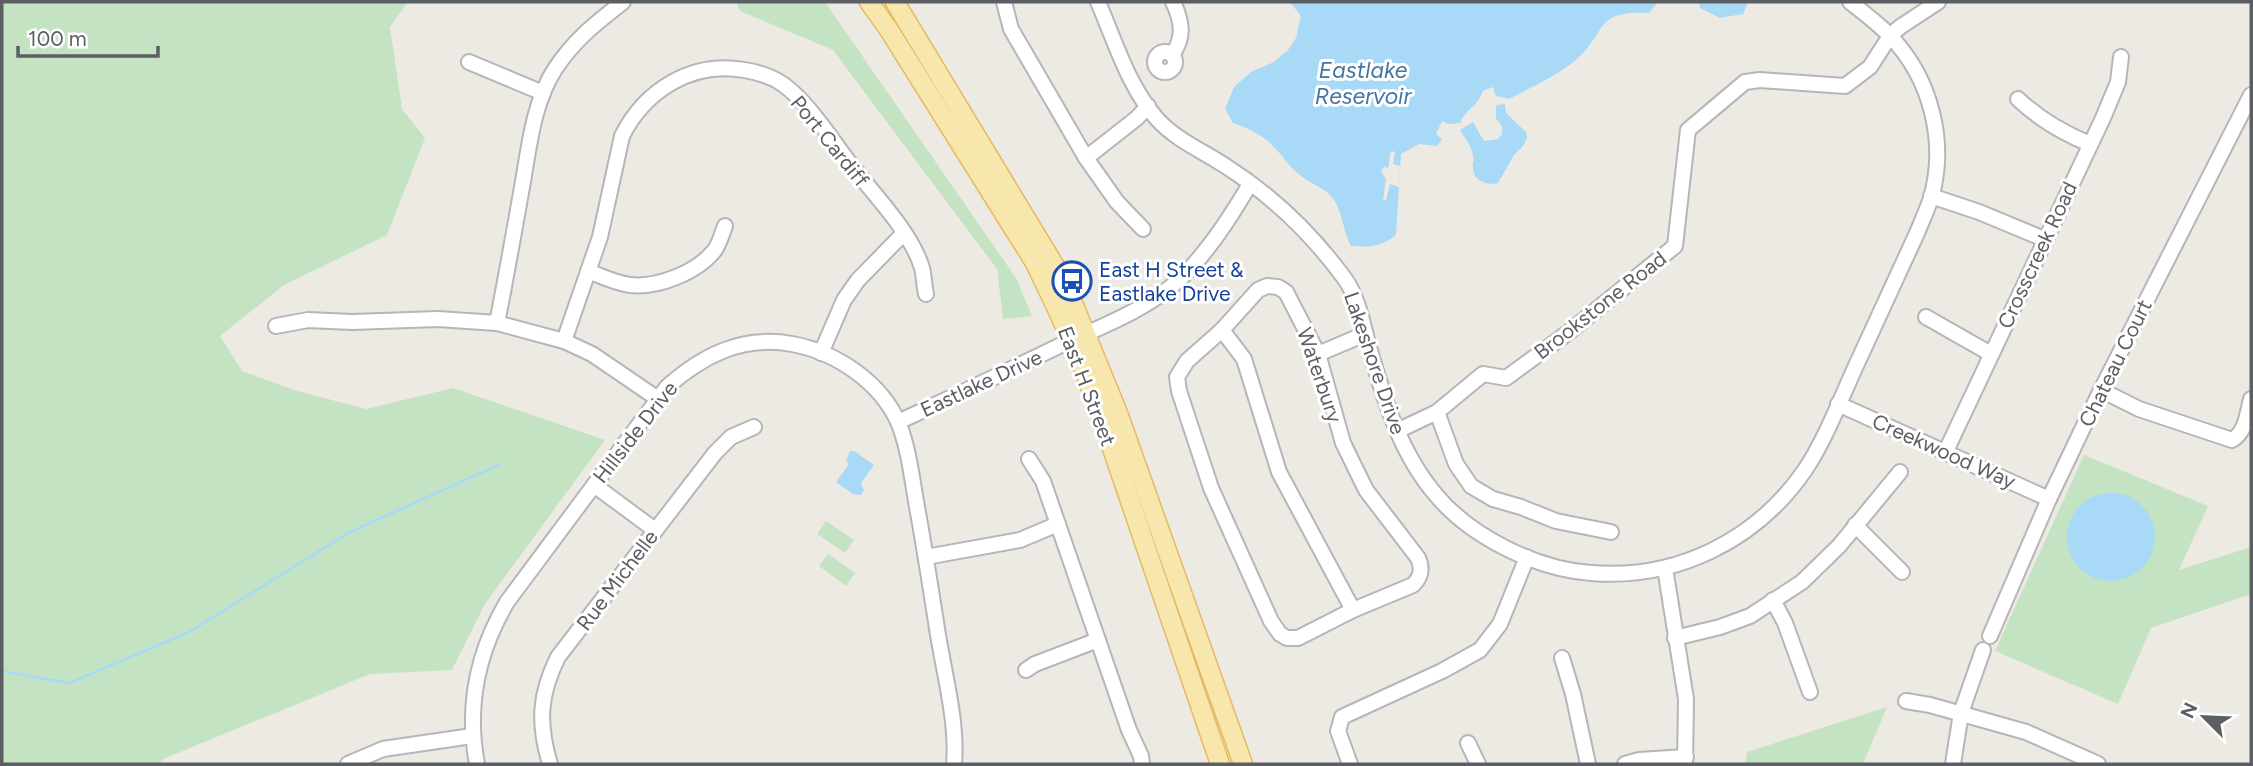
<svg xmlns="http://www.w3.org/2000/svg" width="2253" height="766" font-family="Figtree,sans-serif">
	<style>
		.green { fill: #c4e3c2 }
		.water { fill: #a8daf8 }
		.pier { fill: #edeae3 }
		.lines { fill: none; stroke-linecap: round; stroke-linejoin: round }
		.stream { stroke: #a8daf8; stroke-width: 2.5 }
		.minor-casing { stroke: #b4b6b9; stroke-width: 18 }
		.major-casing { stroke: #e6b963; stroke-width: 21 }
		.minor { stroke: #fff; stroke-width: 14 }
		.major { stroke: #f8e7ad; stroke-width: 18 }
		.labels { text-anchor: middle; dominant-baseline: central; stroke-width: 6; stroke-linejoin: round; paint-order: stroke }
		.street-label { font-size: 21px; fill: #5b5f63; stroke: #fff }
		.transit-label { font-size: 21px; fill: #164399; stroke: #fff; text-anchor: start }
		.water-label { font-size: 23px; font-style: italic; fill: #4476a0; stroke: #fff }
	</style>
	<rect width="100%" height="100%" fill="#edeae3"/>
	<!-- green -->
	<g class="green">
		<path d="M2,2H408L390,27L402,109L425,138L387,235L284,285L220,336L242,371L294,390L366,409L453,388L605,440L485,604L452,670L370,674L163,759L158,764H2Z"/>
		<path d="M736,2H825L1016,278L1032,316L1003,319L997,269L833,50L740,11Z"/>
		<path d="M2084,455L2208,506L2179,570L2251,547V594L2151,628L2118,704L1995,651Z"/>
		<path d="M826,521L854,540L845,553L817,534Z"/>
		<path d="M828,554L855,573L846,586L819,566Z"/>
		<path d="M1887,707L1863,764H1745L1747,752Z"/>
	</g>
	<!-- water -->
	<g class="water">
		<path d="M1290,2H1658L1649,13C1592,11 1609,31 1576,60C1557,76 1531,87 1509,99L1496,96L1493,87L1483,91C1477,108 1468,106 1460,123L1449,124L1442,121L1436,134L1442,139L1437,146L1419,144L1401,154L1396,235C1381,247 1370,247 1351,246C1343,231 1343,214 1334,200C1327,189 1315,186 1304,178C1292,171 1284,157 1274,147C1263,135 1248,128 1233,123L1225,109L1234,87L1251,72L1274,62L1288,50L1296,38L1301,16Z"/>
		<path d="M1699,2H1748L1743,14L1720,18L1700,8Z"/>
		<path d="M1505,104L1506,113L1526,132L1527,138L1523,146L1514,155L1498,183C1487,186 1473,181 1473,168C1472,157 1475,167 1473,156C1472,147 1465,138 1460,130L1473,122L1484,141L1498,139L1502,134V126L1496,119V105Z"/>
		<path d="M850,451H854L874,465L861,483L864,490L861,495L853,494L836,482L849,464L846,461Z"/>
		<circle cx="2111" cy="537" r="44"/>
	</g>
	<!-- pier -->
	<path class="pier" d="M1391,151L1395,152L1393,164L1400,166L1399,187L1390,184L1386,200H1383L1386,179L1381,171L1384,167L1388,168Z"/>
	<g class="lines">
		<!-- stream -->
		<path class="stream" d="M2,671L69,683L189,632L350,532L501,464"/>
		<!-- minor casing -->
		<g class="minor-casing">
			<g id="minor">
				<path d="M1004,2L1011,29L1086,158L1117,202L1143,229"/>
				<path d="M1098,2C1115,41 1128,86 1157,119C1176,140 1203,151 1227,167C1274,197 1312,234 1345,279C1358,297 1363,325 1369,347C1384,399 1400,453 1436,495C1471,537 1536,569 1591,573C1676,580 1756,541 1805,470C1825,440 1839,403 1854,370C1875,324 1896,279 1917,233C1922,221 1927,210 1931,198C1947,142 1931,79 1891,37C1879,24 1864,13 1850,2"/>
				<circle cx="1165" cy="62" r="10"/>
				<path d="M1172,55C1185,37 1182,21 1173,2"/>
				<path d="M469,62L543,93"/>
				<path d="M2018,99C2040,120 2063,133 2090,144"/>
				<path d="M1086,158L1137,118L1148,106"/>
				<path d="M1931,196L1979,212L2044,239"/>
				<path d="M588,271C601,276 615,283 630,285C657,288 696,273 714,251C719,245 722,234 725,226"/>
				<path d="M1267,286L1278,287L1286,292L1318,354L1343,443L1366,490L1418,558C1423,569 1421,577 1413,585L1353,610L1298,638H1287L1280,634L1271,621L1211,488L1179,391L1177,377L1187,361L1222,330L1258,290Z"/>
				<path d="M1926,317L1991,354"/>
				<path d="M497,323C506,278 514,232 522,187C529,148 533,103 555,69C575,39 596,23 623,2"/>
				<path d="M276,326L308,320L352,322L438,319L497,323L564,341L592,354L658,399"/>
				<path d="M1222,330L1244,359L1279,472L1353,610"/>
				<path d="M564,341L600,237L622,136C645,90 692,61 744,70C757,72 773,77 784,85C811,105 834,144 856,171C877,198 912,234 922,268C924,276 924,285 926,294"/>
				<path d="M821,353L844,300L858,280L904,233"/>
				<path d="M1318,354L1365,334"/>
				<path d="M2101,390L2139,409L2232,440C2246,432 2247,414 2251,399"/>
				<path d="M1838,404L2049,499"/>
				<path d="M1437,412L1456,464L1471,486L1493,499L1521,507L1556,521L1611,532"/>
				<path d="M898,422C953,397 1008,371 1063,344C1103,326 1148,309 1180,279C1208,252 1230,218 1250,184"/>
				<path d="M1397,431L1437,412L1483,374L1506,378L1569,332L1675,246L1688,130L1745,82L1760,80L1845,86L1870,67L1890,36L1900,27L1938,2"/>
				<path d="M1946,451L2103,118L2118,82L2121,57"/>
				<path d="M1029,459L1043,481L1129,730L1141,756L1142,764"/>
				<path d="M594,485L655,530"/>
				<path d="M1855,525L1902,572"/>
				<path d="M926,557L1020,540L1058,524"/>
				<path d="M1665,568L1686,699L1685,764"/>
				<path d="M1773,600L1785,623L1810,692"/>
				<path d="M1990,636L2049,499L2101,390L2251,95"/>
				<path d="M1675,638L1720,627L1750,616L1802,582L1839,546L1900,472"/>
				<path d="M1562,658L1573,694L1588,764"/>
				<path d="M1026,670L1035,664L1098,640"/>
				<path d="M1906,701L1930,705L2026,732L2098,764"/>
				<path d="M1468,743L1478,764"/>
				<path d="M348,764L383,749L472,736"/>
				<path d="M477,764C466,706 477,653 507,602L667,387C703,355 743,335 792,344C836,352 881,382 899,424C909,450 912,479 917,507C924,545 930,584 936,622C942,666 958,720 954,764"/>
				<path d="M550,764C538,724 539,695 558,657L715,453L731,437L754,427"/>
				<path d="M1350,764L1338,731L1342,717L1442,671L1480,650L1500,624L1527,557"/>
				<path d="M1625,764L1639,760L1686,757"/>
				<path d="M1953,764L1961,713L1983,650"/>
			</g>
		</g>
		<!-- major casing -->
		<g class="major-casing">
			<g id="major">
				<path d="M869,2L889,30L1035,263L1056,307L1081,362L1105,428L1220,764"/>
				<path d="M895,2L1064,281L1118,413L1243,764"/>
			</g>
		</g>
		<!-- minor -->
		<use href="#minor" class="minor"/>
		<!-- major -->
		<use href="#major" class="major"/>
	</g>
	<!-- icons -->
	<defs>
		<g id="bus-ring" transform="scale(2.0125)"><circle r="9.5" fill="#fff" stroke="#1a4fb4" stroke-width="1.5"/><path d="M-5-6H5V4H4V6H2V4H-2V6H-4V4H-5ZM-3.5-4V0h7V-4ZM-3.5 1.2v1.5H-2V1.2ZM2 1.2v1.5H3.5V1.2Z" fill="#1a4fb4"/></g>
	</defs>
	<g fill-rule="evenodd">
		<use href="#bus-ring" x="1072" y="281"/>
	</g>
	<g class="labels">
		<!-- street labels -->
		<g class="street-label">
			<text transform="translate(830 141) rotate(51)">Port Cardiff</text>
			<text transform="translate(2037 255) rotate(-65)">Crosscreek Road</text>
			<text transform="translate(1600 305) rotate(-38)">Brookstone Road</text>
			<text transform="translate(1375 363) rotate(71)">Lakeshore Drive</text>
			<text transform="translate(2115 363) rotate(-64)">Chateau Court</text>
			<text transform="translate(1320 375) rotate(71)">Waterbury</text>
			<text transform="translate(981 383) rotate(-25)">Eastlake Drive</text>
			<text transform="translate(1087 386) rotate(69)">East H Street</text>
			<text transform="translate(635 432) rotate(-52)">Hillside Drive</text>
			<text transform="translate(1944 451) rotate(24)">Creekwood Way</text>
			<text transform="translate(617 580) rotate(-53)">Rue Michelle</text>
		</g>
		<!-- transit labels -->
		<g class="transit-label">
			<text x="1099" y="269">East H Street &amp;<tspan x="1099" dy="24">Eastlake Drive</tspan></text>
		</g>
		<!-- water labels -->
		<g class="water-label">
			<text x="1363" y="70">Eastlake<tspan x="1363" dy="26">Reservoir</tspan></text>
		</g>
	</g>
	<!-- border -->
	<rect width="2253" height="766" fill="none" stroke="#5b5f63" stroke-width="7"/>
	<!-- north arrow -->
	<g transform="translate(2204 717) rotate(294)" stroke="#ffffff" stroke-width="5" paint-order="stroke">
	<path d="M0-5L12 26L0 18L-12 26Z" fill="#5b5f63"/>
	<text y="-10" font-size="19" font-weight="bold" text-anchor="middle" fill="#5b5f63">N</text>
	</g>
	<!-- scale -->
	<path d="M18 46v10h140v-10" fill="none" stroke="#5b5f63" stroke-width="3.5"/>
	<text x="28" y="46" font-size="21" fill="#5b5f63" stroke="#ffffff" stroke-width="5" paint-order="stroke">100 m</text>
</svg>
